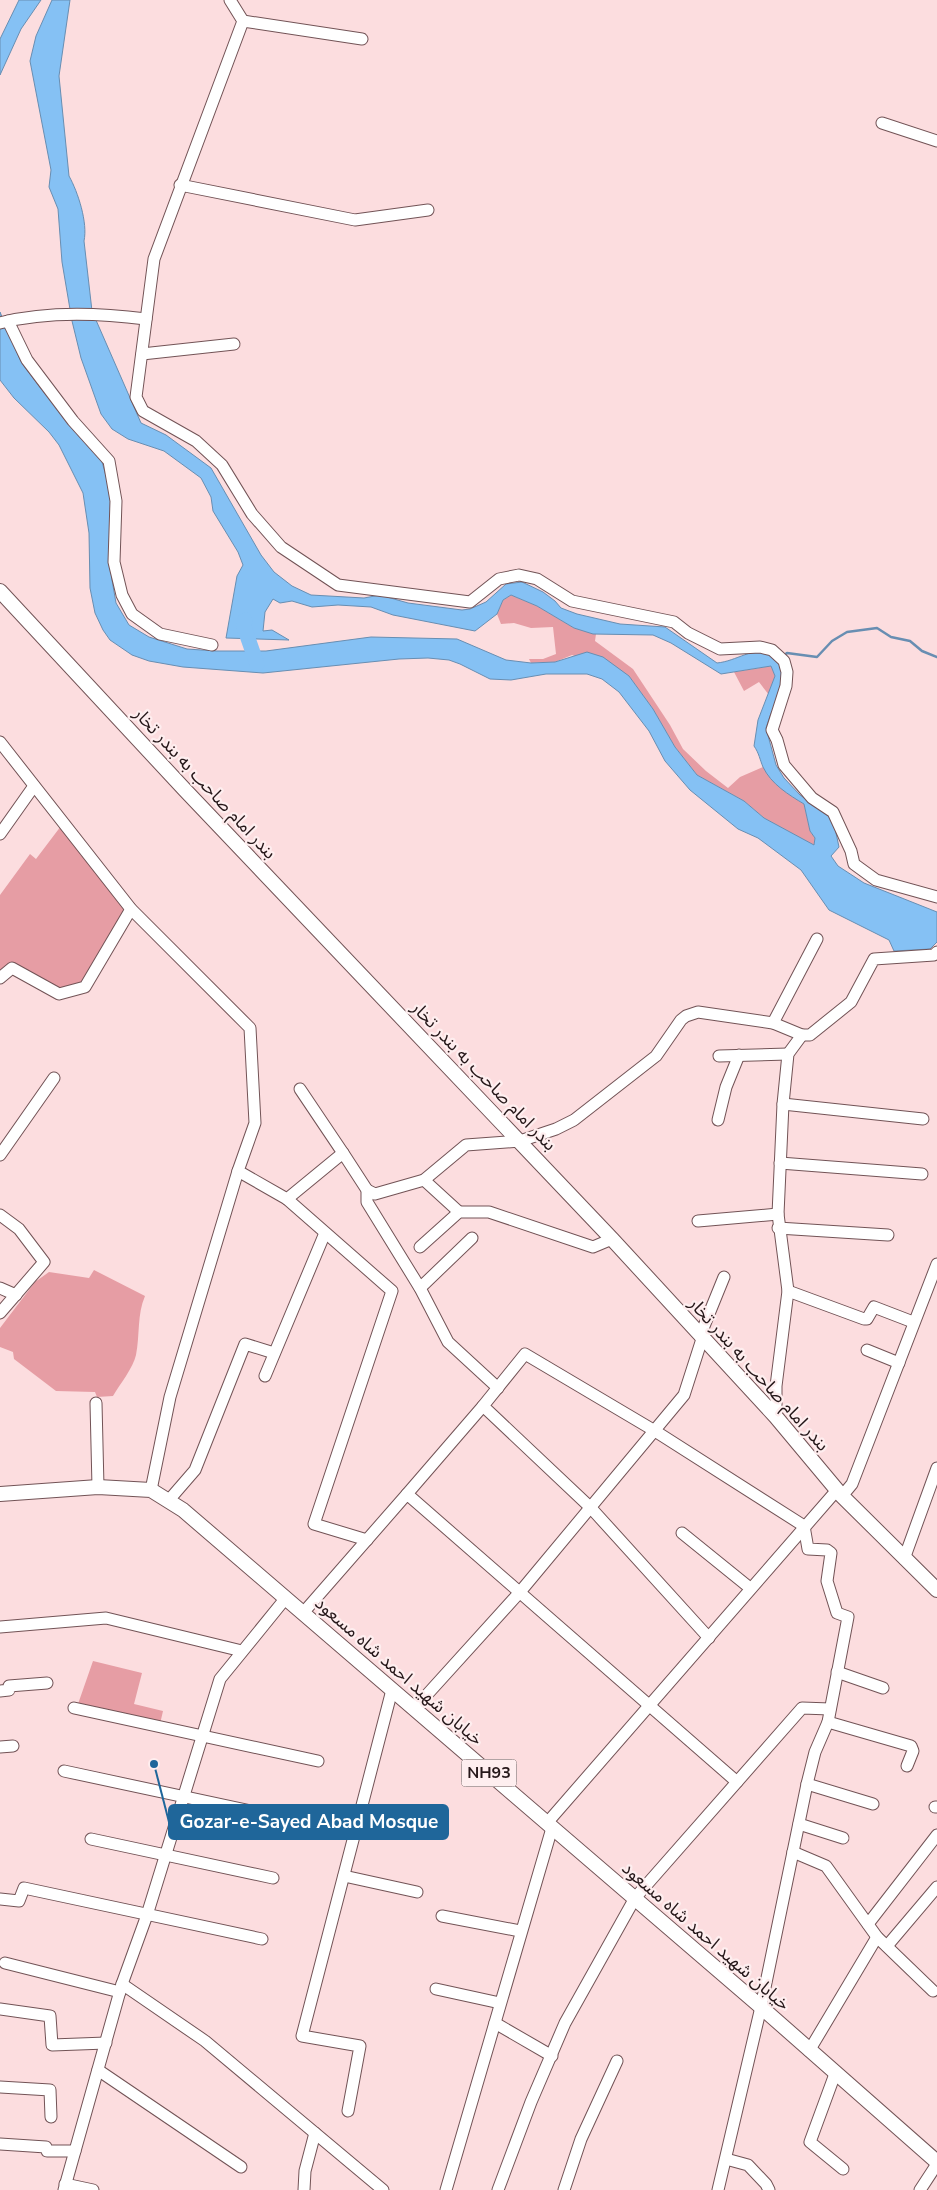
<svg xmlns="http://www.w3.org/2000/svg" width="937" height="2190" font-family="'Nunito Sans','Noto Sans Arabic',sans-serif">
	<style>
		.green { fill: #e69da4 }
		.water { fill: #85c1f4; stroke: #688eb2 }
		.lines { fill: none; stroke-linecap: round; stroke-linejoin: round }
		.stream { stroke: #688eb2; stroke-width: 2.5 }
		.river { stroke: #85c1f4; stroke-width: 15 }
		.minor-casing { stroke: #725356; stroke-width: 13 }
		.major-casing { stroke: #725356; stroke-width: 16 }
		.minor { stroke: #fff; stroke-width: 11 }
		.major { stroke: #fff; stroke-width: 14 }
		.labels { text-anchor: middle; dominant-baseline: central; stroke-width: 4.5; stroke-linejoin: round; paint-order: stroke }
		.shield { fill: #feeeef; stroke: #665859; stroke-width: 1 }
		.shield-label { font-size: 16px; font-weight: bold; fill: #251719 }
		.street-label { font-size: 18px; fill: #251719; stroke: #feeeef }
		.leader { fill: none; stroke: #1f669a; stroke-width: 2 }
		.callout-dot { fill: #1f669a; stroke: #feeeef; stroke-width: 2 }
		.callout { fill: #1f669a; stroke: #1f669a; stroke-width: 2 }
		.callout-label { font-size: 19px; text-anchor: middle; font-weight: bold; fill: #fff }
	</style>
	<rect width="100%" height="100%" fill="#fcdddf"/>
	<!-- green -->
	<g class="green">
		<path d="M511,595L537,606L574,628L596,634L595,641L633,669L670,725L683,749L706,771L728,788L740,777L763,767L778,786L804,804L810,831L815,838L814,846L764,818L744,801L697,775L675,747L653,709L629,676L572,655L555,662L531,663L529,659H543L556,654L553,627L531,628L514,623L501,624L497,614L503,600Z"/>
		<path d="M771,666L775,676L769,695L759,682L744,691L734,672Z"/>
		<path d="M61,826L129,910L85,984L58,991L14,963L0,978V895L30,854L36,859Z"/>
		<path d="M94,1270L145,1296C137,1314 140,1335 136,1355C133,1368 120,1384 113,1396L97,1397L95,1392L56,1391L14,1359L13,1352L0,1347V1328L35,1282L49,1272L89,1278Z"/>
		<path d="M93,1661L142,1673L134,1704L163,1711L160,1724L78,1704Z"/>
	</g>
	<!-- water -->
	<g class="water">
		<path d="M19,0H41L21,29L0,75V39Z"/>
		<path d="M52,0H70L59,76L69,176C78,192 88,223 84,241L92,311L141,423L166,435L211,468L261,555L274,572L292,586L311,595L364,598L380,595L408,603L462,610L470,609L486,602L506,584L522,582L543,592L555,601L561,608L577,614L620,624L665,627L717,663C737,661 752,647 772,652L785,672L779,701L771,713L766,728L776,765L784,778L800,795L833,819L839,847L831,856L838,866L864,883L937,912V942L930,949L894,951L889,940L829,910L801,870L758,838L738,829L690,790L665,761L649,731L619,692L602,679L587,674H546L511,680L490,679L460,664L449,660L428,658L399,659L263,673L183,667L149,661L132,655L110,640L103,630L95,613L90,588L89,533L83,493L59,445L49,432L14,398L0,380V312L21,362L42,390L100,455L113,500L109,555L112,580L116,603L129,625L149,637L187,649L216,651H266L371,637L457,639L506,660L531,663L555,662L587,652L603,657L629,676L653,709L675,747L697,775L744,801L764,818L814,845L815,838L810,831L804,804C789,795 771,784 763,767C760,760 759,753 754,746L758,720L775,676L771,666L721,674L671,643L653,635L593,634L574,628L537,606L511,595L503,600L497,614L475,631L393,615L371,607L338,605L312,607L292,601L280,603L273,599L265,612L263,631L272,630L289,640L226,638L237,576L243,565L238,552L213,511L211,497L201,478L164,451L128,439L112,429L101,414L81,358L72,321L62,262L58,209L49,187L51,170L30,61L36,36Z"/>
	</g>
	<g class="lines">
		<!-- stream -->
		<path class="stream" d="M783,656L787,653L817,657L832,641L847,632L877,628L891,637L910,641L922,651L937,657"/>
		<!-- river -->
		<path class="river" d="M245,620L244,627L257,664"/>
		<!-- minor casing -->
		<g class="minor-casing">
			<g id="minor">
				<path d="M230,0L243,21L154,259L136,397L143,411L196,441L222,465L252,514L281,547L338,585L470,602L499,579L519,575L537,579L572,601L674,622L688,633L720,649L760,647L772,650L784,661L787,672L786,686L772,730L777,740L784,765L812,798L833,812L851,851L854,864L876,880L937,897"/>
				<path d="M243,21L362,39"/>
				<path d="M882,123L937,141"/>
				<path d="M180,185L355,220L428,210"/>
				<path d="M8,321L27,360L73,421L109,461L116,501L114,562L122,595L132,614L160,634L212,645"/>
				<path d="M0,323C46,311 99,313 146,319"/>
				<path d="M142,354L234,344"/>
				<path d="M0,742L131,909L250,1028L255,1123L238,1171L287,1199L343,1153L367,1190V1202L420,1288L448,1342L498,1388"/>
				<path d="M0,834L34,786"/>
				<path d="M0,978L12,968L59,994L85,987L131,909"/>
				<path d="M773,1023L817,939"/>
				<path d="M719,1056L788,1054"/>
				<path d="M300,1089L343,1153"/>
				<path d="M783,1104L923,1119"/>
				<path d="M718,1120L726,1087L739,1055"/>
				<path d="M0,1155L54,1078"/>
				<path d="M780,1163L922,1174"/>
				<path d="M424,1180L459,1212"/>
				<path d="M367,1190L375,1194L424,1180L466,1145L520,1141L556,1129L574,1120L656,1056L681,1020L686,1016L698,1012L773,1023L802,1035H810L851,1002L874,959L934,955L937,952"/>
				<path d="M287,1199L392,1291L314,1524L367,1540"/>
				<path d="M0,1215L19,1229L44,1262L0,1313"/>
				<path d="M698,1221L778,1214"/>
				<path d="M778,1228L888,1235"/>
				<path d="M420,1247L459,1212H489L593,1247L612,1239"/>
				<path d="M0,1288L16,1295"/>
				<path d="M420,1288L472,1238"/>
				<path d="M788,1291L864,1319H867L874,1307L913,1322"/>
				<path d="M700,1336L724,1277"/>
				<path d="M867,1350L899,1363"/>
				<path d="M265,1376L325,1233"/>
				<path d="M96,1403L98,1487"/>
				<path d="M776,1417V1386L788,1291L778,1214L783,1104L788,1054L802,1035"/>
				<path d="M151,1490L170,1397L238,1171"/>
				<path d="M407,1494L483,1406"/>
				<path d="M842,1496L852,1484L937,1264"/>
				<path d="M169,1500L195,1470L245,1344L274,1353"/>
				<path d="M682,1533L750,1588"/>
				<path d="M904,1559L937,1468"/>
				<path d="M303,1613L407,1494L737,1782"/>
				<path d="M0,1627L106,1618L242,1651"/>
				<path d="M709,1638L591,1508L483,1406L525,1354L655,1431L804,1526L808,1549L827,1550L831,1553L827,1581L837,1613L848,1617L828,1722L815,1752L807,1784L761,2007L718,2190"/>
				<path d="M837,1672L883,1688"/>
				<path d="M0,1691L9,1690V1686L47,1683"/>
				<path d="M74,1708L318,1761"/>
				<path d="M414,1709L520,1592L684,1395L702,1339"/>
				<path d="M828,1722L911,1746L913,1751L907,1766"/>
				<path d="M0,1747L13,1746"/>
				<path d="M64,1771L297,1821"/>
				<path d="M807,1784L873,1804"/>
				<path d="M935,1807H937"/>
				<path d="M547,1823L837,1490"/>
				<path d="M799,1824L843,1838"/>
				<path d="M91,1839L273,1878"/>
				<path d="M793,1852L826,1866L877,1937L933,1991"/>
				<path d="M344,1876L417,1892"/>
				<path d="M0,1899L19,1901L24,1888L262,1939"/>
				<path d="M442,1916L520,1931"/>
				<path d="M868,1924L937,1835"/>
				<path d="M887,1946L937,1887"/>
				<path d="M5,1963L120,1992"/>
				<path d="M122,1984L205,2041L383,2190"/>
				<path d="M436,1989L500,2003"/>
				<path d="M0,2009L50,2016L52,2045L106,2043"/>
				<path d="M495,2023L552,2056"/>
				<path d="M809,2051L877,1937"/>
				<path d="M98,2070L241,2167"/>
				<path d="M835,2074L810,2142L843,2169"/>
				<path d="M0,2087L50,2090L51,2117"/>
				<path d="M348,2111L360,2046L302,2036L392,1690"/>
				<path d="M0,2144L46,2147L47,2151H75"/>
				<path d="M726,2159L748,2165L766,2184L769,2190"/>
				<path d="M65,2184L93,2190"/>
				<path d="M64,2190L122,1984L147,1915L220,1679L285,1599"/>
				<path d="M304,2190L305,2171L315,2133"/>
				<path d="M446,2190L552,1828"/>
				<path d="M498,2190L531,2102L565,2023L635,1898L802,1708L830,1709"/>
				<path d="M564,2190L581,2139L617,2061"/>
				<path d="M920,2190L937,2164"/>
			</g>
		</g>
		<!-- major casing -->
		<g class="major-casing">
			<g id="major">
				<path d="M0,591L185,790L612,1239L776,1417L842,1496L937,1590"/>
				<path d="M0,1494L98,1487L151,1490L183,1510L761,2007L937,2162"/>
			</g>
		</g>
		<!-- minor -->
		<use href="#minor" class="minor"/>
		<!-- major -->
		<use href="#major" class="major"/>
	</g>
	<g class="labels">
		<!-- shield labels -->
		<rect class="shield" x="461.5" y="1759.5" width="55" height="27" rx="4"/>
		<g class="shield-label">
			<text x="489" y="1773">NH93</text>
		</g>
		<!-- street labels -->
		<g class="street-label">
			<text transform="translate(205 783) rotate(47)">بندر امام صاحب به بندر تخار</text>
			<text transform="translate(484 1076) rotate(46)">بندر امام صاحب به بندر تخار</text>
			<text transform="translate(759 1374) rotate(48)">بندر امام صاحب به بندر تخار</text>
			<text transform="translate(399 1671) rotate(41)">خیابان شهید احمد شاه مسعود</text>
			<text transform="translate(706 1936) rotate(41)">خیابان شهید احمد شاه مسعود</text>
		</g>
	</g>
	<!-- callouts -->
	<path class="leader" d="M154 1764L169 1822"/>
	<circle class="callout-dot" cx="154" cy="1764" r="5"/>
	<rect class="callout" x="169" y="1805" width="279" height="34" rx="5"/>
	<g class="callout-label">
		<text x="309" y="1828">Gozar-e-Sayed Abad Mosque</text>
	</g>
</svg>
